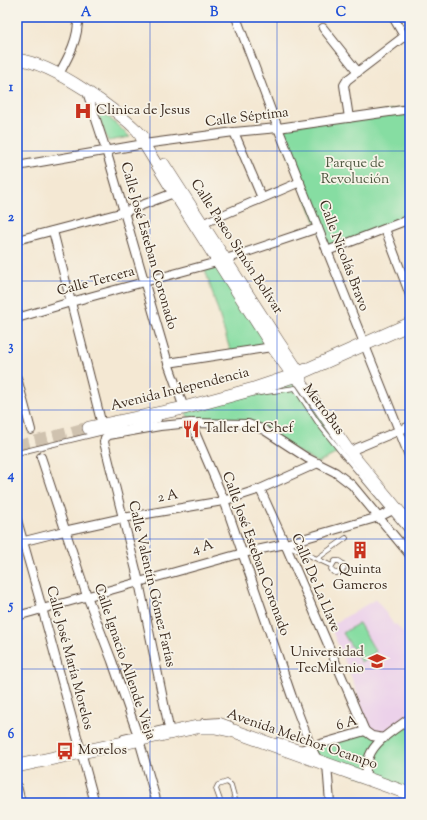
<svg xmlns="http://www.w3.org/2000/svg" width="427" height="820" font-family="'Sorts Mill Goudy',serif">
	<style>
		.built { fill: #ecd1ea }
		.green { fill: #86dda2; stroke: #608460 }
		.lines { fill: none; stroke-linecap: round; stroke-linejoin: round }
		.primary-tunnel { stroke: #cfc2af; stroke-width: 13; stroke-dasharray: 13 6; stroke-linecap: butt }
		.lane-casing { stroke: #574639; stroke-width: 5.5 }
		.street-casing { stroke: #574639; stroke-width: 10 }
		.secondary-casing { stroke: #574639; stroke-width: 12 }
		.primary-casing { stroke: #574639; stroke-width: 14 }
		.lane { stroke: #fff; stroke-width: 4 }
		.street { stroke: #fff; stroke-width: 8 }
		.secondary { stroke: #fff; stroke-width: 11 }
		.primary { stroke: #fff; stroke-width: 13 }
		.grid { fill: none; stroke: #1d4ed8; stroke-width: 1; stroke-opacity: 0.55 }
		.labels { text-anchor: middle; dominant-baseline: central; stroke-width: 3.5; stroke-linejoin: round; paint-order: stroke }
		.poi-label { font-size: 14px; fill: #3b2a1e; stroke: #f7f3e8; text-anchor: start }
		.street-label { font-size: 14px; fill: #3b2a1e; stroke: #f7f3e8 }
		.park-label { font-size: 14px; fill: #4e573f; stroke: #f7f3e8 }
		.neatline { fill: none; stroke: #1d4ed8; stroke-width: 1.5 }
		.grid-label { font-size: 13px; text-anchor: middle; font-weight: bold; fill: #1d4ed8 }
	</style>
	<rect width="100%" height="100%" fill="#f7f3e8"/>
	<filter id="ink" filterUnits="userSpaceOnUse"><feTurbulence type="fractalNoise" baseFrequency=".025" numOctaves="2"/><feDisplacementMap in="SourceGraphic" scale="8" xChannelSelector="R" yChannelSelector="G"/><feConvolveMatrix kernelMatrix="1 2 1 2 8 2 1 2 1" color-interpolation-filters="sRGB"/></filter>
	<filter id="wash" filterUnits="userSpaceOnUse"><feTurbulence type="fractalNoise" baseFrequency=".012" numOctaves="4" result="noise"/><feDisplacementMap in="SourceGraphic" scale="16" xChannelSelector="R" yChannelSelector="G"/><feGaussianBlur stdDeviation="0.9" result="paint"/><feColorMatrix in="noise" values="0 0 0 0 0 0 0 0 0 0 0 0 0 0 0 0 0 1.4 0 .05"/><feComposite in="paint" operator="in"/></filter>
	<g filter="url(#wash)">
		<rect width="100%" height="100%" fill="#f4e8d3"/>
		<!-- built -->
		<path class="built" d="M376,599L394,625L396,624L410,641V717L381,735L373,733L370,731L353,681L330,626Z"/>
		<!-- green -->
		<g class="green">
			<path d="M410,107V219L327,251L278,128Z"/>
			<path d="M104,113L130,137L108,141L98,116Z"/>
			<path d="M217,262L272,347L231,353L204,266Z"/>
			<path d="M293,376L347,448L318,463L256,427L191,423L184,408Z"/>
			<path d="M359,623L376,652L361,662L343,633Z"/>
			<path d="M410,718V794L318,761L311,747L365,731L377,737Z"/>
		</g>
	</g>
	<g filter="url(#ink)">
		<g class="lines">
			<!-- primary-tunnel -->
			<path class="primary-tunnel" d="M17,447L89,428"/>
			<!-- lane casing -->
			<g class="lane-casing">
				<g id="lane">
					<path d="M260,393L295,388L318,423L341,452L410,534"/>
					<path d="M17,453L104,432L128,428L159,420"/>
					<path d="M287,545L332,566L331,569L333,572L336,573L341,572L344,568L342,563L339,561H335L332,566"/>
					<path d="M318,558L346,538"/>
					<path d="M203,721L220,720L231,724"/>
					<path d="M123,737L163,728"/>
					<path d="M278,740L302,748"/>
					<path d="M221,803L216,789L218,785L227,782L231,785L236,803"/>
				</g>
			</g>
			<!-- street casing -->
			<g class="street-casing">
				<g id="street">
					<path d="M236,17L272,113L410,458"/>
					<path d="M393,17L404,36"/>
					<path d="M323,28L358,72"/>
					<path d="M59,74C69,56 79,38 78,17"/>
					<path d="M87,92L106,150L168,363L184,408"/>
					<path d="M349,118L344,85L347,80L410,32"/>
					<path d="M234,132L262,198"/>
					<path d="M17,166L144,144L234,132L278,128L410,109"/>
					<path d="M197,226L300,182"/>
					<path d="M385,229L410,295"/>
					<path d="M53,231L102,425"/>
					<path d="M17,240L124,212L179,191"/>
					<path d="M327,251L410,219"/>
					<path d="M17,318L71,302L217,262L318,228"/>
					<path d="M168,363L272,347"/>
					<path d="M17,378L31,430"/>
					<path d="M191,423L224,500L292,697L311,747L318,761"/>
					<path d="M350,451L410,426"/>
					<path d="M41,457L87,596L112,661L137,733L157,803"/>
					<path d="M260,489L285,544L365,731"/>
					<path d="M17,520L42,608L95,803"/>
					<path d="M17,543L64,531L123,518L223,501L260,489L318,463"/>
					<path d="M17,616L243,553L285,544L379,517L397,508"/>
					<path d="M365,731L372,736L384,738"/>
					<path d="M170,733L139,582L104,442L105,438L109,435L160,426L191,423L248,424L264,430L307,458L335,472L352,485L410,555"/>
					<path d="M293,752L365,731"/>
					<path d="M327,764L330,803"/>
					<path d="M365,778C366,771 366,763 369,757C375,740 396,729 410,718"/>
					<path d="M17,786L21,803"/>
				</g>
			</g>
			<!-- secondary casing -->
			<g class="secondary-casing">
				<g id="secondary">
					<path d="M17,59C56,65 115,108 143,136"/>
					<path d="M138,131L144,144L174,193L272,347L293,376L301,382L347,448L410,524"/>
					<path d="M164,164L279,342L300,373L301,380"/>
				</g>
			</g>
			<!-- primary casing -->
			<g class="primary-casing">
				<g id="primary">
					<path d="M89,428L184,408L254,389L293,376L410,324"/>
					<path d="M17,766L197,727H215L234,731L410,794"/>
				</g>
			</g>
			<!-- lane -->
			<use href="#lane" class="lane"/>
			<!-- street -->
			<use href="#street" class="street"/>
			<!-- secondary -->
			<use href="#secondary" class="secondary"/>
			<!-- primary -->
			<use href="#primary" class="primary"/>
		</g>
	</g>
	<!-- grid -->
	<path class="grid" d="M150,17V803M277,17V803M17,151H410M17,281H410M17,410H410M17,539H410M17,669H410"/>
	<!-- icons -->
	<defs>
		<g id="hospital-bare" transform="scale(1.38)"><path d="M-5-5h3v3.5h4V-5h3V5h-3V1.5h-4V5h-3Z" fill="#c8321e" stroke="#f7f3e8" stroke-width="2.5" paint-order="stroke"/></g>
		<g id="restaurant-bare" transform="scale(1.38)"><path d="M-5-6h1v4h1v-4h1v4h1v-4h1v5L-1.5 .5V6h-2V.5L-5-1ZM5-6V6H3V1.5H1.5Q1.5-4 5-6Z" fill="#c8321e" stroke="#f7f3e8" stroke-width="2.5" paint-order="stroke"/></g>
		<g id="building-bare" transform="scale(1.38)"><path d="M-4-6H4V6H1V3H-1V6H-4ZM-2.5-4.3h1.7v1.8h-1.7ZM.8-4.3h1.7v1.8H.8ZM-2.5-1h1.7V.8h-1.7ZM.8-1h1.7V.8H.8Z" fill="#c8321e" stroke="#f7f3e8" stroke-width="2.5" paint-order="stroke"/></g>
		<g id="university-bare" transform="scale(1.38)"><path d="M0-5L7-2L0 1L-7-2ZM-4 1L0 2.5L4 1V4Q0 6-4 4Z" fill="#c8321e" stroke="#f7f3e8" stroke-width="2.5" paint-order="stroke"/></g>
		<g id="bus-bare" transform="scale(1.38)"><path d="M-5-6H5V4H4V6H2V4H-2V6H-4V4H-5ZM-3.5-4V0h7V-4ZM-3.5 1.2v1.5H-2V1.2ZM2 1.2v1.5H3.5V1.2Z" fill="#c8321e" stroke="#f7f3e8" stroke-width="2.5" paint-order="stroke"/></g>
	</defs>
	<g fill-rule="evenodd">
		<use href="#hospital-bare" x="83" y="111"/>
		<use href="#restaurant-bare" x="191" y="429"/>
		<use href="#building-bare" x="360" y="550"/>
		<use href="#university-bare" x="377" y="661"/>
		<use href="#bus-bare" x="65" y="751"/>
	</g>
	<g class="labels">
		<!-- poi labels -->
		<g class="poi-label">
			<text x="96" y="111">Clinica de Jesus</text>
			<text x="204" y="429">Taller del Chef</text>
			<text x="360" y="570" text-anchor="middle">Quinta<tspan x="360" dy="16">Gameros</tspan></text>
			<text x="364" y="653" text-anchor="end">Universidad<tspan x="364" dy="16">TecMilenio</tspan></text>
			<text x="78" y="751">Morelos</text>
		</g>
		<!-- street labels -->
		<g class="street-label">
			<text transform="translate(247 118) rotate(-7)">Calle Séptima</text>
			<text transform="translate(148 246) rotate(74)">Calle José Esteban Coronado</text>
			<text transform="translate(236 247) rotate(57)">Calle Paseo Simón Bolívar</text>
			<text transform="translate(343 256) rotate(69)">Calle Nicolás Bravo</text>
			<text transform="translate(96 282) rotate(-15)">Calle Tercera</text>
			<text transform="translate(180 390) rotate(-14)">Avenida Independencia</text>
			<text transform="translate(323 410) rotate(53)">MetroBus</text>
			<text transform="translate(168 497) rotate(-10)">2 A</text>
			<text transform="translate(203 548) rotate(-16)">4 A</text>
			<text transform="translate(255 554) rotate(70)">Calle José Esteban Coronado</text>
			<text transform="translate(315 583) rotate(67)">Calle De La Llave</text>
			<text transform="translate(151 584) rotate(77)">Calle Valentín Gómez Farías</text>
			<text transform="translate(69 658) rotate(75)">Calle José María Morelos</text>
			<text transform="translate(124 662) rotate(71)">Calle Ignacio Allende Vieja</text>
			<text transform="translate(347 724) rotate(-15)">6 A</text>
			<text transform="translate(302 740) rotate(19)">Avenida Melchor Ocampo</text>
		</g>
		<!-- park labels -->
		<g class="park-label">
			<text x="355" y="164">Parque de<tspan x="355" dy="16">Revolución</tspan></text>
		</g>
	</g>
	<!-- margin -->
	<rect width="427" height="820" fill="none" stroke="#f7f3e8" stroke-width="44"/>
	<rect x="22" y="22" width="383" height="776" class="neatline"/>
	<g class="grid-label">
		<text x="86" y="16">A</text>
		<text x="214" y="16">B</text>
		<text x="341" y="16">C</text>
		<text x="11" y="91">1</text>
		<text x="11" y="221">2</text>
		<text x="11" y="350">3</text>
		<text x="11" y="479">4</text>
		<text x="11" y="609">5</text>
		<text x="11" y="738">6</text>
	</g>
</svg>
